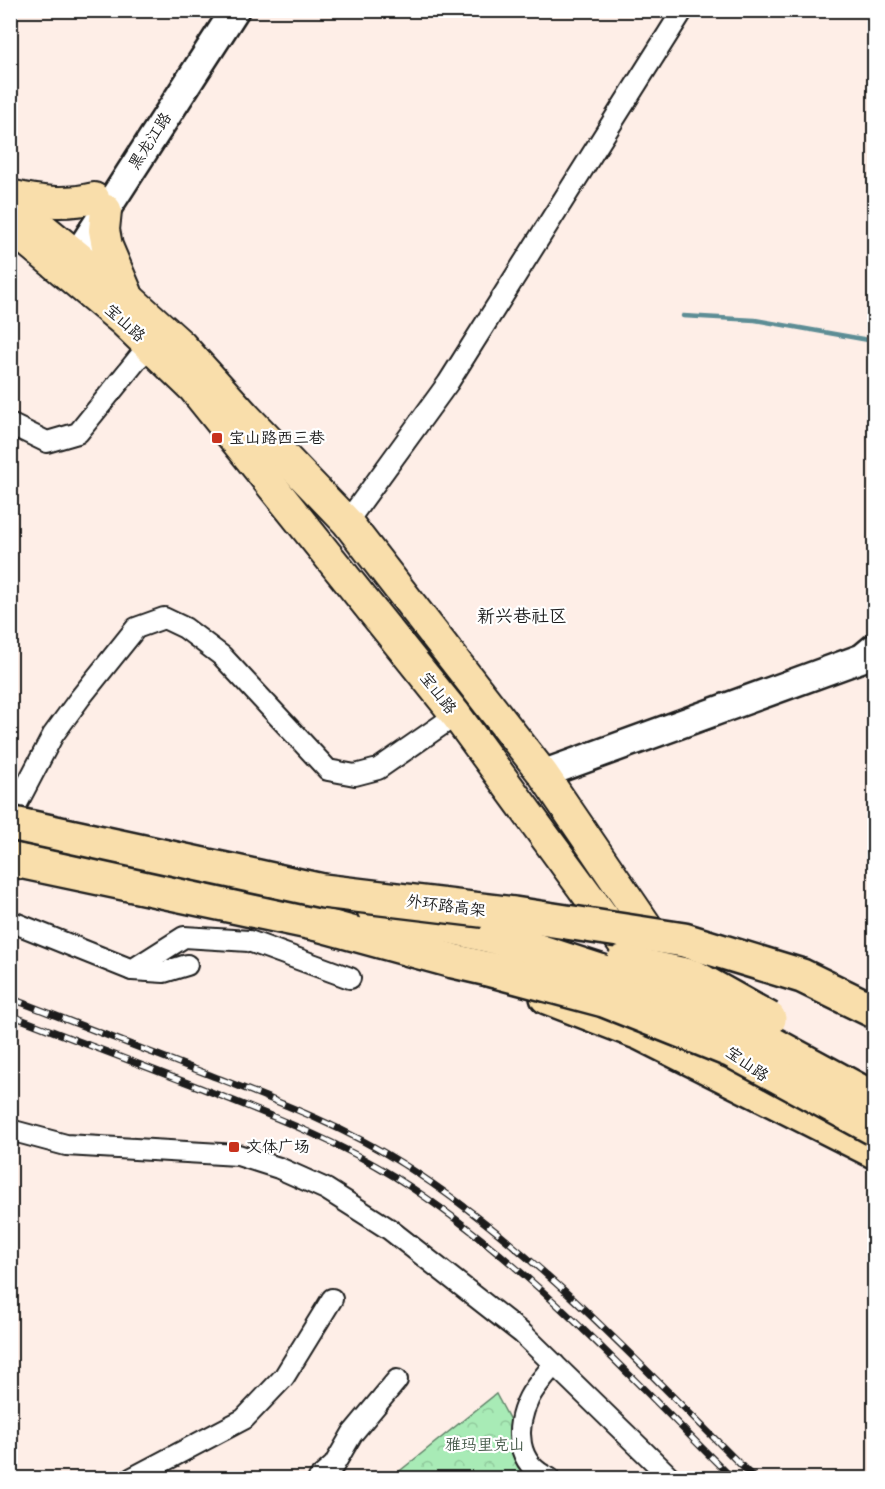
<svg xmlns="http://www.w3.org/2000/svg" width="885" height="1489" font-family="'Comic Neue','LXGW WenKai TC',sans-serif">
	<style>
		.forest { fill: url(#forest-crowns); stroke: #628469; stroke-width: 1.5 }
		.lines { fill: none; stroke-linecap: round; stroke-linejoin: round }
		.stream { stroke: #5d8d95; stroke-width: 4.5 }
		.street-casing { stroke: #1c1c1c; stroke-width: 24 }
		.secondary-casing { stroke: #1c1c1c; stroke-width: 32 }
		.primary-casing { stroke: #1c1c1c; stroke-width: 34 }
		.highway-casing { stroke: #1c1c1c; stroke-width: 38 }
		.street { stroke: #fff; stroke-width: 20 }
		.secondary { stroke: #fff; stroke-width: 27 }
		.primary { stroke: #f9deab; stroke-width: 30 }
		.highway { stroke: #f9deab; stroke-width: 33 }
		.rail-casing { stroke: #1c1c1c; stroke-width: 7 }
		.rail { stroke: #fff; stroke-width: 4.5; stroke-dasharray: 14; stroke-linecap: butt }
		.highway-bridge-casing { stroke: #1c1c1c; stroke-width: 38; stroke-linecap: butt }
		.highway-bridge { stroke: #f9deab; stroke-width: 33 }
		.poi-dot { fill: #c8321e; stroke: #fff; stroke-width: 2 }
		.labels { text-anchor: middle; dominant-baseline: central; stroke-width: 4.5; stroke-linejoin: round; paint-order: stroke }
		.street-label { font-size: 16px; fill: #1c1c1c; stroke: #fff }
		.poi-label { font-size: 16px; fill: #1c1c1c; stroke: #fff; text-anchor: start }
		.park-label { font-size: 16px; fill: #465a4a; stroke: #fff }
		.neighbourhood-label { font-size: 18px; fill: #1c1c1c; stroke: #fff }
	</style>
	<defs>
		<pattern id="forest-crowns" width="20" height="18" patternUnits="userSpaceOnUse" patternTransform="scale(1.5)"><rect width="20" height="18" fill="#a8ebb6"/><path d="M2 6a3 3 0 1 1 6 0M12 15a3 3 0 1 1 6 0" fill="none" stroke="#90c99c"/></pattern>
	</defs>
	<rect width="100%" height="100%" fill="#feeee7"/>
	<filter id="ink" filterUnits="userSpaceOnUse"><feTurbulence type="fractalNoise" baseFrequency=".0167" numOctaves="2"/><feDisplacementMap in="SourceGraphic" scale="12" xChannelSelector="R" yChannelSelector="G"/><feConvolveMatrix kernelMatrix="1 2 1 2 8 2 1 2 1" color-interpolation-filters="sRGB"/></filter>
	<g filter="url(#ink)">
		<!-- forest -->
		<path class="forest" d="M496,1394L541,1478H391Z"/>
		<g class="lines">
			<!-- stream -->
			<path class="stream" d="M683,316L755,320L874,341"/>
			<!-- street casing -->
			<g class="street-casing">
				<g id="street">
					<path d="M10,424L47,442L78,433L149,345"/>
					<path d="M347,522L448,383L683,10"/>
					<path d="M10,817L53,735L80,698L136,628L164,618L185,628L222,656L328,770L355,775L378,769L456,715"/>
					<path d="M10,921L132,970L164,972L187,965"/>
					<path d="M132,970L184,937L249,941L350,978"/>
					<path d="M10,1130L66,1145L238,1155L279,1168L326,1189L389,1229L523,1334L671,1478"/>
					<path d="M132,1478L244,1419L284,1377L332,1299"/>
					<path d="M319,1478L334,1465L352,1434L397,1380"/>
					<path d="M549,1478C516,1464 514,1428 529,1398C535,1386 546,1375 554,1364"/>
				</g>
			</g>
			<!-- secondary casing -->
			<g class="secondary-casing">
				<g id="secondary">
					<path d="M66,272L235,10"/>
					<path d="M543,774L862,658L874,648"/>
				</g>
			</g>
			<!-- primary casing -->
			<g class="primary-casing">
				<g id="primary">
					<path d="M10,195C39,202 65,205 94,198"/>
					<path d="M10,201L130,299L181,345L246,417L347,522L543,774L663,950"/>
					<path d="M106,210L104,230L107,246L127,293"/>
					<path d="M10,227L123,321L194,389L456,715L622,942"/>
				</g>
			</g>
			<!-- highway casing -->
			<g class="highway-casing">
				<g id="highway">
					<path d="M10,859L318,924L453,961L488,969"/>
					<path d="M374,909L495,937"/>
					<path d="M547,997L640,1033L874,1151"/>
				</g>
			</g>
			<!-- street -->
			<use href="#street" class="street"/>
			<!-- secondary -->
			<use href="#secondary" class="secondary"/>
			<!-- primary -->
			<use href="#primary" class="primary"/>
			<!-- highway -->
			<use href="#highway" class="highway"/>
			<!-- rail casing -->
			<g class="rail-casing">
				<g id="rail">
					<path d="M10,998C77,1024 143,1049 210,1075C276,1101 343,1126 403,1164C536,1249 643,1368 754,1478"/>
					<path d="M10,1015C74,1039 138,1064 201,1088C267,1114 334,1139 395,1177C523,1258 625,1372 732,1478"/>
				</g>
			</g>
			<!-- rail -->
			<use href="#rail" class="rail"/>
			<!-- highway-bridge casing -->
			<g class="highway-bridge-casing">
				<g id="highway-bridge">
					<path d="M10,823L323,891L514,914L684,940L802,976L874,1011"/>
					<path d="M495,937L612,975L743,1028L874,1099"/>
					<path d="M623,962L694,977L769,1019"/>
					<path d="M488,969L604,1000L732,1051L874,1128"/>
				</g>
			</g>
			<!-- highway-bridge -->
			<use href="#highway-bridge" class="highway-bridge"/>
		</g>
	</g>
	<!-- markers -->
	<g class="poi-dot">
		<rect x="211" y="432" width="12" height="12" rx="3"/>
		<rect x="228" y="1141" width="12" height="12" rx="3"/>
	</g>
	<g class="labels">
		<!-- street labels -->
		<g class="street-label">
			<text transform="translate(150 141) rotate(-57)">黑龙江路</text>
			<text transform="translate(125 323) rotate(42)">宝山路</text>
			<text transform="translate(438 693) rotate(52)">宝山路</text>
			<text transform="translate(446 906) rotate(7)">外环路高架</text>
			<text transform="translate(747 1064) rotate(35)">宝山路</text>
		</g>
		<!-- poi labels -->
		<g class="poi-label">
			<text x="229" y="438">宝山路西三巷</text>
			<text x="246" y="1147">文体广场</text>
		</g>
		<!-- park labels -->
		<g class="park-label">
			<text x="485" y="1445">雅玛里克山</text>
		</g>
		<!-- neighbourhood labels -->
		<g class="neighbourhood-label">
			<text x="522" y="616">新兴巷社区</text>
		</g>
	</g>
	<!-- margin -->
	<rect width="885" height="1489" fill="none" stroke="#fff" stroke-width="36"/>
	<rect x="18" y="18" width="849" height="1453" fill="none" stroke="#1c1c1c" stroke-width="2" filter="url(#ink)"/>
</svg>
